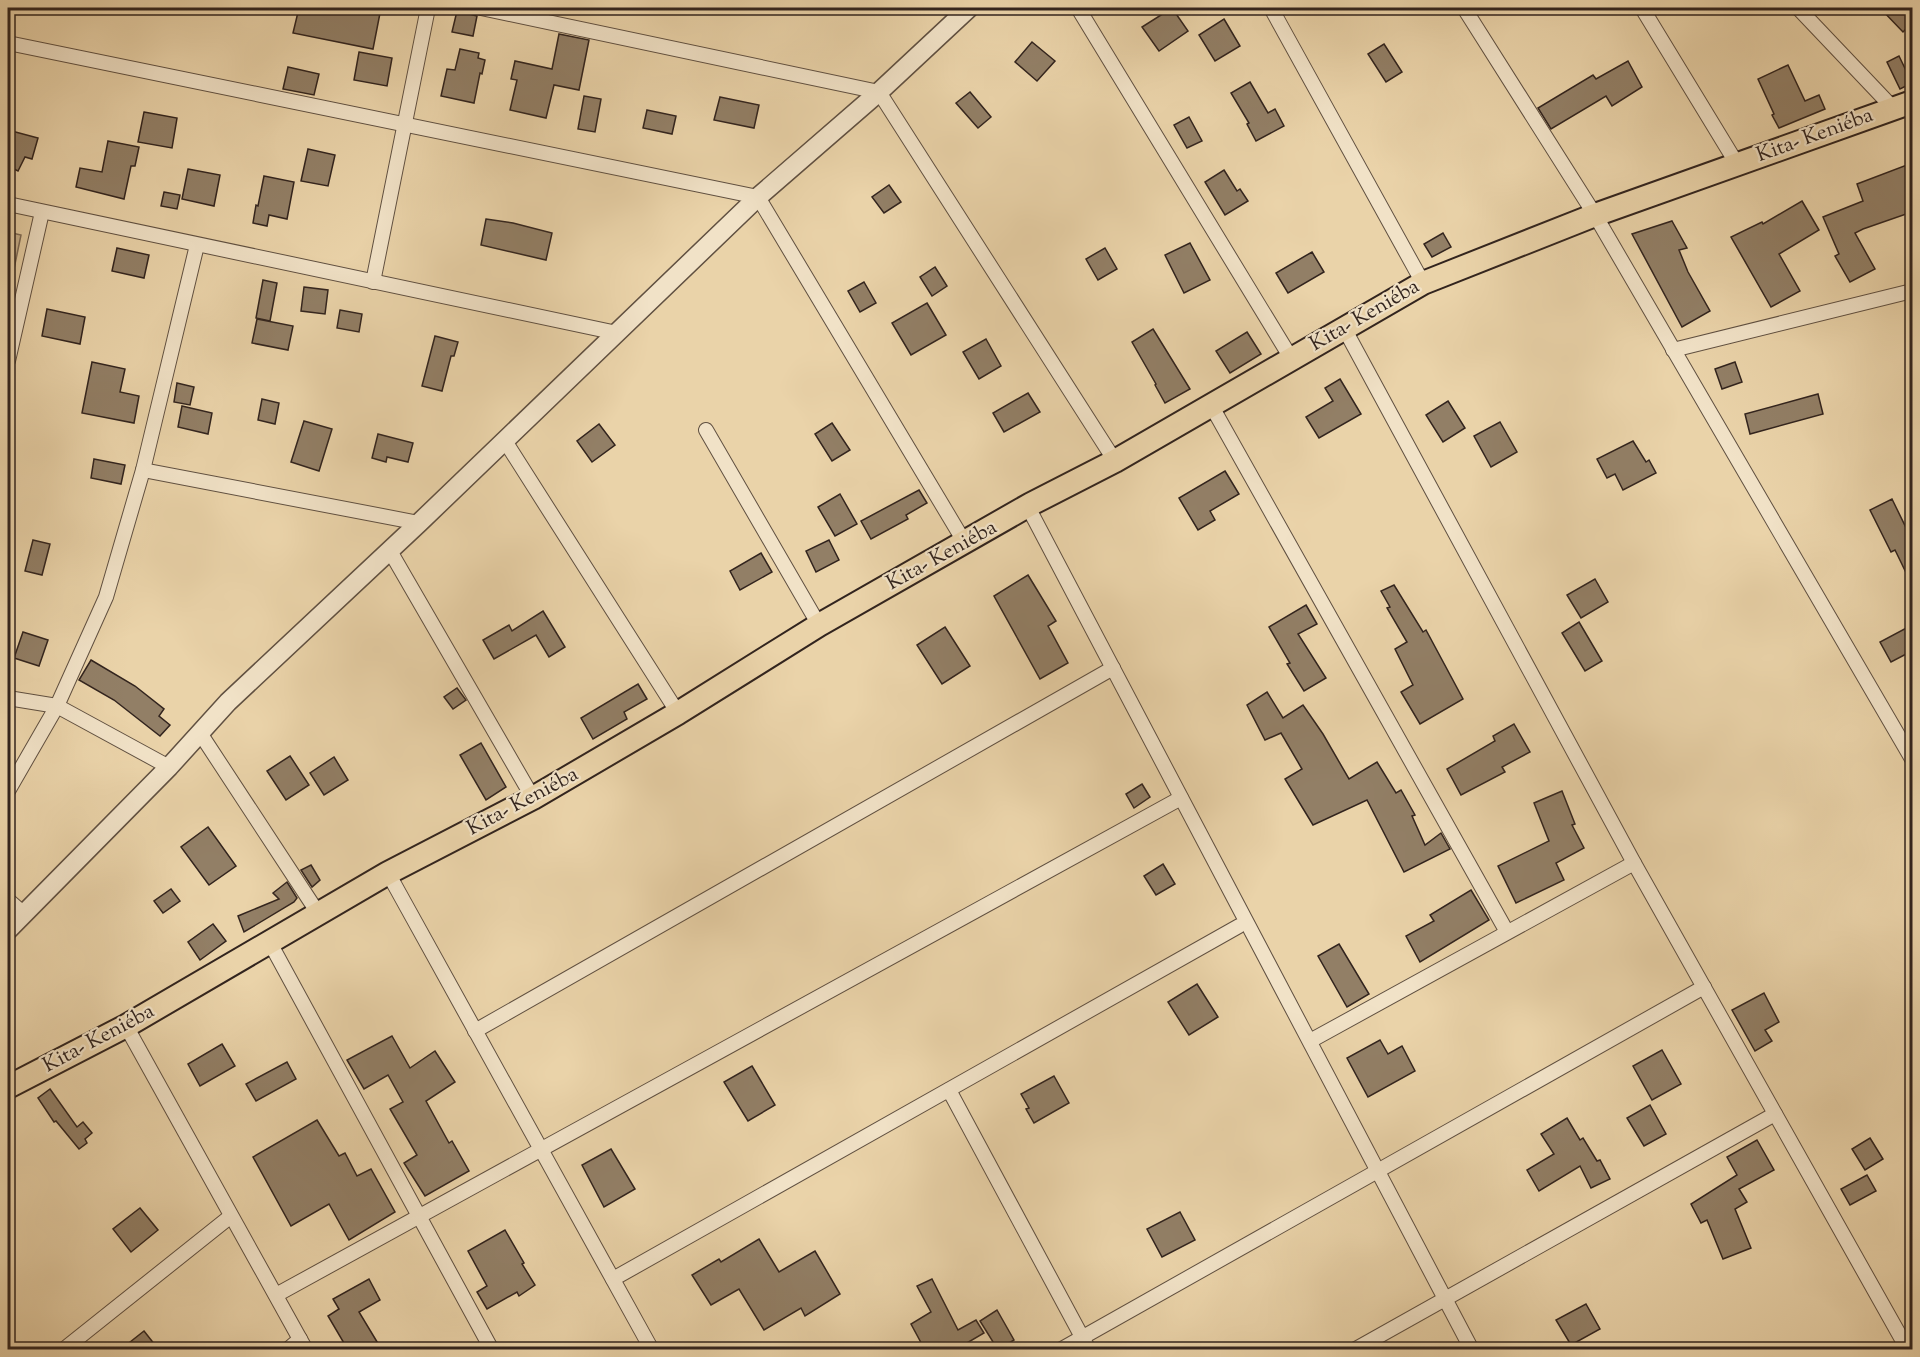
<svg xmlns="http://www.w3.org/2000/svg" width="1920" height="1357" font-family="'Sorts Mill Goudy',serif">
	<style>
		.green { fill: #cbb591; stroke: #7e6c58; stroke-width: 1.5 }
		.building { fill: #927f66; stroke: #32241e; stroke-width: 1.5 }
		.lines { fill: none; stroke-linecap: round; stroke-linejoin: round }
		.minor-casing { stroke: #605041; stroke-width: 16 }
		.tertiary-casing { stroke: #605041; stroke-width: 21 }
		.primary-casing { stroke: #32241e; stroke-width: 26 }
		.minor { stroke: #f1e2c7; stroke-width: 14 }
		.tertiary { stroke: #f1e2c7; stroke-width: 18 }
		.primary { stroke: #ead3a9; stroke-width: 22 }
		.labels { text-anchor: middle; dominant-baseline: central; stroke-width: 4.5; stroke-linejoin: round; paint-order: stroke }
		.street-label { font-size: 21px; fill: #32241e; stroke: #f1e2c7 }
	</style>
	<rect width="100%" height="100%" fill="#ead3a9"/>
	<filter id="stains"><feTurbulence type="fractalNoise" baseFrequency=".00333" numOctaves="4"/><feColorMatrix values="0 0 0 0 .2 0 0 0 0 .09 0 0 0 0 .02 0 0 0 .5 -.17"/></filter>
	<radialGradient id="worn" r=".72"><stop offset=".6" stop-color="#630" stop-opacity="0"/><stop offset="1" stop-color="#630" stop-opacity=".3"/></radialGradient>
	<!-- green -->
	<path class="green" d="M8,232L21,235L8,298Z"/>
	<!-- building -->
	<g class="building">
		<path d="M299,8H381L373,49L293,33Z"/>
		<path d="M1172,8L1188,31L1159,51L1142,27Z"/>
		<path d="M1880,8H1912V23L1903,32Z"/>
		<path d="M457,11L477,16L473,36L452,32Z"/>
		<path d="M1224,19L1240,46L1215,61L1199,35Z"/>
		<path d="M559,34L589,40L579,90L554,85L546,118L510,110L517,80L511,79L515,61L552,69Z"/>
		<path d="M1032,42L1055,61L1037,81L1015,62Z"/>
		<path d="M1384,44L1402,72L1386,82L1368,54Z"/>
		<path d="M460,49L479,53L478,58L485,60L482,74L480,73L474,103L441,96L447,69L455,70Z"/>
		<path d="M359,52L392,58L387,86L354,80Z"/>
		<path d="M1899,56L1912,83L1900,89L1887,62Z"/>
		<path d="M1628,61L1642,87L1612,106L1606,96L1551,129L1538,108L1593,75L1596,79Z"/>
		<path d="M1788,65L1805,101L1819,95L1825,109L1779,128L1772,115L1774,114L1758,79Z"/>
		<path d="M288,67L319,74L314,95L283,89Z"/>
		<path d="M1250,82L1268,113L1275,109L1284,126L1256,141L1247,124L1249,123L1231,93Z"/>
		<path d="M970,92L991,117L978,128L956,103Z"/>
		<path d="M584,96L601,99L595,132L578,129Z"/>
		<path d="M720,97L759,105L754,128L714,120Z"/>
		<path d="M647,110L676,116L672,134L643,128Z"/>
		<path d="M144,112L177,118L172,148L138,142Z"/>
		<path d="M1189,117L1202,141L1187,148L1174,125Z"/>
		<path d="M8,130L38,138L32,159L25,157L18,171L8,166Z"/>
		<path d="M108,141L139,147L135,166H131L124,199L76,187L80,168L102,172Z"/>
		<path d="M308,149L335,155L328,186L301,181Z"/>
		<path d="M1912,163V212L1863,229L1855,233L1875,269L1850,282L1835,256L1839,254L1823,217L1863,201L1857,184Z"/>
		<path d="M188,169L220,175L214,206L182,199Z"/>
		<path d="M1224,170L1237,191L1240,189L1248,201L1225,215L1205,182Z"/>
		<path d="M264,176L294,182L287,219L269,215L267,226L253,223L256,205L258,206Z"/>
		<path d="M889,185L901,202L884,213L872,197Z"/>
		<path d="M164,192L180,195L177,209L161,206Z"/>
		<path d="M1802,201L1819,230L1779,254L1800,291L1771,307L1731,237L1762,222L1763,224Z"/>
		<path d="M486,219L513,223L552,233L546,260L481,245Z"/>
		<path d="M1672,221L1687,248L1679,250L1688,272L1710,311L1682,327L1632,234Z"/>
		<path d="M1443,233L1451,247L1432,257L1424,244Z"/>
		<path d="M1190,243L1210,280L1184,293L1165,255Z"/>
		<path d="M117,248L149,255L144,278L112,271Z"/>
		<path d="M1105,248L1117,269L1098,280L1086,259Z"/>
		<path d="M1312,252L1324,272L1288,293L1276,273Z"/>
		<path d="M935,267L947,286L932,296L920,277Z"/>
		<path d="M263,280L277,283L270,321L256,318Z"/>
		<path d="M864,282L876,303L860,312L848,291Z"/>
		<path d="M304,287L328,290L325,314L301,311Z"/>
		<path d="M927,303L946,335L911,355L892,323Z"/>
		<path d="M47,309L85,317L80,344L42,336Z"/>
		<path d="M340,310L362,314L359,332L337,328Z"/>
		<path d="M257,319L293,326L288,350L252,343Z"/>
		<path d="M1153,329L1190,389L1165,403L1155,385L1156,384L1132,342Z"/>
		<path d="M1247,332L1261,354L1230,373L1216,351Z"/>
		<path d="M435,336L458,342L454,356H451L442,391L422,386Z"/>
		<path d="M986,339L1001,366L979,379L963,352Z"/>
		<path d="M92,362L125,369L120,392L139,396L134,423L82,413Z"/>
		<path d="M1735,362L1742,382L1722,389L1715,369Z"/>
		<path d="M1340,379L1361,414L1319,438L1306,417L1333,401L1325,388Z"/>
		<path d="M177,383L194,387L190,405L174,402Z"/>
		<path d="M1028,393L1040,412L1004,432L993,413Z"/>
		<path d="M1818,394L1823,414L1750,434L1745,414Z"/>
		<path d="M262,399L279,403L275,424L258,420Z"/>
		<path d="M1448,401L1465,428L1443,442L1426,415Z"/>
		<path d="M182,406L212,413L208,434L178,427Z"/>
		<path d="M304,421L332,429L319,471L291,462Z"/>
		<path d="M1500,422L1517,452L1491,467L1474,436Z"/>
		<path d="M832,423L850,450L832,461L815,434Z"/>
		<path d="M599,424L615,445L592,462L577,441Z"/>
		<path d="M378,434L413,443L408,462L387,457L386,462L372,458Z"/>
		<path d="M1633,441L1646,462L1649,460L1656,473L1623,490L1615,474L1607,478L1597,459Z"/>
		<path d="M94,459L125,465L121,484L91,478Z"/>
		<path d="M1225,471L1239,494L1210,511L1215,520L1198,530L1179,498Z"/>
		<path d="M919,490L927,503L906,515L908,519L871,539L861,521Z"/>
		<path d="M840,494L857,524L835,536L818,507Z"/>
		<path d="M1892,499L1912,540V585L1895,550L1891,552L1870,510Z"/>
		<path d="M33,540L50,544L42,575L25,571Z"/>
		<path d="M829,540L839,560L816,572L806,551Z"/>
		<path d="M761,553L772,572L740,590L730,571Z"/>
		<path d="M1028,575L1056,621L1048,626L1068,663L1040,679L994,596Z"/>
		<path d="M1595,579L1608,602L1581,618L1567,595Z"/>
		<path d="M1394,585L1423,632L1426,630L1463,699L1420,724L1401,692L1413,685L1395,649L1407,642L1387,608L1390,607L1381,591Z"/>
		<path d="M1306,605L1317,624L1298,634L1326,678L1304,691L1287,664L1290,663L1269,627Z"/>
		<path d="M543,611L565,647L549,657L536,635L494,659L483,640L509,625L512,631Z"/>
		<path d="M1579,622L1602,661L1585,671L1562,633Z"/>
		<path d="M1912,625V651L1891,662L1880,642Z"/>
		<path d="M945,627L970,666L942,684L917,645Z"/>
		<path d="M23,632L48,640L39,666L14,658Z"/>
		<path d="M91,660L135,686L164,709L159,716L170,725L160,736L114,700L79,680Z"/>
		<path d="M638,684L647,699L624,712L627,719L593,739L581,718Z"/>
		<path d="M457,688L466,700L453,709L444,697Z"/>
		<path d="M1267,692L1283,718L1303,705L1323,734L1349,779L1377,762L1396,793L1401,790L1415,815L1412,816L1425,845L1441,833L1450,849L1404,872L1367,800L1313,825L1285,779L1302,769L1281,733L1265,740L1247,705Z"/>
		<path d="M1514,724L1530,752L1502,767L1505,772L1461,795L1447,769L1495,741L1493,736Z"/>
		<path d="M481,743L506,787L486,800L460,755Z"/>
		<path d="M290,756L309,785L286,800L267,771Z"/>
		<path d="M334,757L348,780L324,795L310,773Z"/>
		<path d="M1142,784L1150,797L1134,808L1126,794Z"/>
		<path d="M1562,791L1575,824L1572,825L1584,848L1556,863L1564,880L1516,903L1498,866L1549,841L1534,803Z"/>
		<path d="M208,827L236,866L209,885L181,847Z"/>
		<path d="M1163,864L1175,884L1156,895L1144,876Z"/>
		<path d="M311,865L320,880L312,887L301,870Z"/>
		<path d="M287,882L297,898L294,902L244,932L238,916L279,899L273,893Z"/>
		<path d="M171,889L180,901L163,913L154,901Z"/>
		<path d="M1471,890L1489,920L1420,962L1406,936L1434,921L1430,915Z"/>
		<path d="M213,924L226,941L200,960L188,942Z"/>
		<path d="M1339,944L1369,994L1347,1007L1318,956Z"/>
		<path d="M1197,984L1218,1017L1189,1035L1168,1002Z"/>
		<path d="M1764,993L1779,1022L1765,1030L1772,1041L1755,1051L1732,1010Z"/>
		<path d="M392,1036L410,1068L435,1051L455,1082L426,1101L449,1143L452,1141L469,1171L425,1196L404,1163L417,1155L390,1109L403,1102L388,1075L364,1089L347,1060Z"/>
		<path d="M1380,1040L1388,1054L1402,1046L1415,1071L1368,1097L1347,1058Z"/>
		<path d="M222,1044L235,1066L200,1086L188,1064Z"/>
		<path d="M1662,1050L1681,1084L1652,1100L1633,1066Z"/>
		<path d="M287,1062L296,1079L256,1101L246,1084Z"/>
		<path d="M752,1066L775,1105L748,1121L724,1082Z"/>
		<path d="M1054,1076L1069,1103L1034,1123L1026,1109L1029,1108L1021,1094Z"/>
		<path d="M50,1089L77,1127L83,1122L92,1133L85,1139L87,1143L79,1149L56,1121L54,1122L38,1098Z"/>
		<path d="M1650,1105L1666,1134L1644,1146L1627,1118Z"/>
		<path d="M1567,1118L1580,1140L1583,1138L1597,1161L1600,1160L1610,1179L1591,1188L1580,1166L1539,1191L1527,1170L1554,1154L1541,1134Z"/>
		<path d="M317,1120L339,1156L345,1153L357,1176L371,1169L395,1212L349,1240L329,1204L291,1226L253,1157Z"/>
		<path d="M1870,1138L1883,1159L1865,1170L1852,1149Z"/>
		<path d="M1757,1140L1774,1170L1739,1189L1747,1202L1735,1209L1751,1248L1723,1259L1707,1220L1701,1223L1691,1204L1737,1175L1727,1157Z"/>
		<path d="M611,1149L635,1189L604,1207L582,1165Z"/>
		<path d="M1867,1175L1876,1191L1850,1205L1841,1189Z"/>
		<path d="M140,1208L158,1230L131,1252L113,1229Z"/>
		<path d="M1180,1212L1195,1240L1162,1257L1147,1229Z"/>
		<path d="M505,1230L524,1263L522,1264L535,1285L519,1296L517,1292L487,1309L477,1292L487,1286L468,1251Z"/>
		<path d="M759,1239L779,1272L815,1251L840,1294L805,1316L801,1308L764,1330L739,1289L711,1305L692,1275L719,1259L721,1262Z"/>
		<path d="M369,1279L380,1300L359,1312L382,1350H348L328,1316L339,1309L333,1299Z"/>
		<path d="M932,1279L958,1330L976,1320L984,1333L955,1350H925L911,1324L931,1312L917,1286Z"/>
		<path d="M1586,1304L1600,1329L1571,1345L1556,1320Z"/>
		<path d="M997,1310L1014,1340L998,1350L980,1321Z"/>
		<path d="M144,1331L159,1350H120Z"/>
	</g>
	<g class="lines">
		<!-- minor casing -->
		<g class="minor-casing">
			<g id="minor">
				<path d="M481,8L879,92L1115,461"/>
				<path d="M1078,8L1291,358"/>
				<path d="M1271,8L1423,283"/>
				<path d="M1464,8L1595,215L1912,759"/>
				<path d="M1642,8L1737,164"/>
				<path d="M1798,8L1893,108"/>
				<path d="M8,43L758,197L965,543"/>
				<path d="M8,204L617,333"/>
				<path d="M373,282L428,8"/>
				<path d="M1344,328L1634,863L1908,1350"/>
				<path d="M1673,350L1912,291"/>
				<path d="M8,361L42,212"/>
				<path d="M1211,405L1507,932"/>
				<path d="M706,430L819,625"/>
				<path d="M505,441L678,713"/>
				<path d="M143,470L419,523"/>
				<path d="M1028,507L1472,1350"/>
				<path d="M390,551L533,798"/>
				<path d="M8,698L57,706L169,767"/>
				<path d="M200,733L318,913"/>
				<path d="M8,791L57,706L106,597L143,470L197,245"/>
				<path d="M388,873L652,1350"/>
				<path d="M8,900L23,913"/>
				<path d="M269,941L492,1350"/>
				<path d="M126,1026L306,1350"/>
				<path d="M475,1031L1113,668"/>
				<path d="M1310,1041L1634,863"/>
				<path d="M949,1090L1089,1350"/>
				<path d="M613,1279L1239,926"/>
				<path d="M276,1295L1181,798"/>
				<path d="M63,1350L231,1216"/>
				<path d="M287,1350L300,1339"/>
				<path d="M1060,1350L1704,987"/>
				<path d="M1354,1350L1775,1114"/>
			</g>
		</g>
		<!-- tertiary casing -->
		<g class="tertiary-casing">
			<path id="tertiary" d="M8,930L169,767L228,702L419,523L758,197L879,92L969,8"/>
		</g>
		<!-- primary casing -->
		<g class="primary-casing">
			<path id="primary" d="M8,1087L126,1026L388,873L533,798L678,713L819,625L1031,504L1115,461L1423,283L1595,215L1912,102"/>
		</g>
		<!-- minor -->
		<use href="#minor" class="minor"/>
		<!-- tertiary -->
		<use href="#tertiary" class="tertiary"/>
		<!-- primary -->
		<use href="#primary" class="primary"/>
	</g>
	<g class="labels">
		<!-- street labels -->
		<g class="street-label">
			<text transform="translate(1815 136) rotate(-20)">Kita- Keniéba</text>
			<text transform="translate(1365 316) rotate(-30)">Kita- Keniéba</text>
			<text transform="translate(942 556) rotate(-29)">Kita- Keniéba</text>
			<text transform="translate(523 802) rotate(-28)">Kita- Keniéba</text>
			<text transform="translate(99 1039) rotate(-28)">Kita- Keniéba</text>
		</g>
	</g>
	<!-- margin -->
	<rect width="1920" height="1357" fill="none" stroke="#ead3a9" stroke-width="30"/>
	<rect x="9" y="9" width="1902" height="1339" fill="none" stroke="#32241e" stroke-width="3"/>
	<rect x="15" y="15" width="1890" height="1327" fill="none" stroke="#32241e" stroke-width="1.5"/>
	<rect width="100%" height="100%" filter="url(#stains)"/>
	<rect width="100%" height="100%" fill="url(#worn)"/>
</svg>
